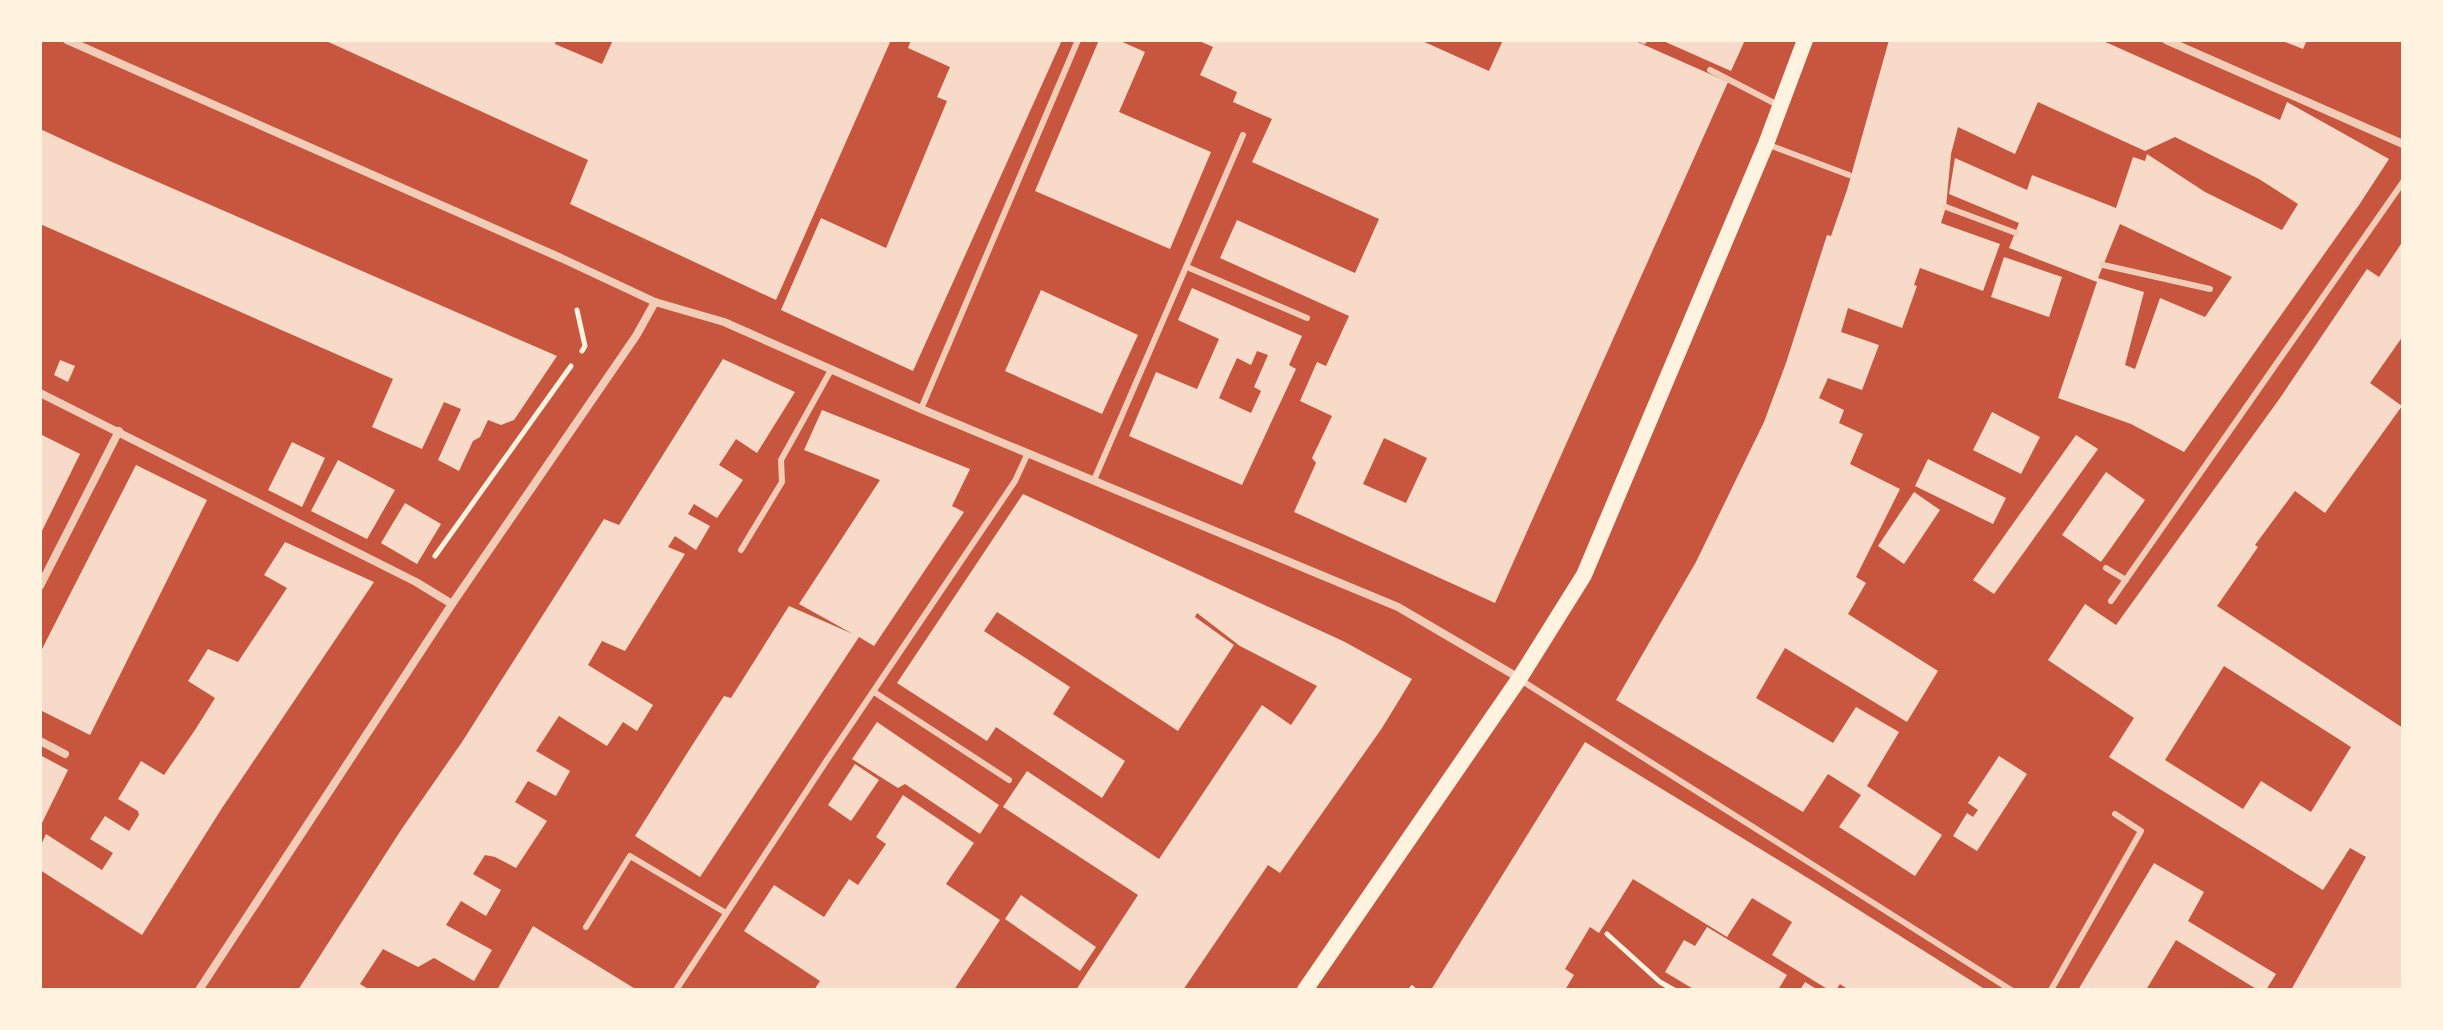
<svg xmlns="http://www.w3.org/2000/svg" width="2443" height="1030" font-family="Barlow,sans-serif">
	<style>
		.building { fill: #f7dbc8; fill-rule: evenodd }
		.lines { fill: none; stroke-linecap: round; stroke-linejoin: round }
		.path { stroke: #fff3e0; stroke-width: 5 }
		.service { stroke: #f1ccb7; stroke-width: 6 }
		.minor { stroke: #f1ccb7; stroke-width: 8 }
		.secondary { stroke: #fff3e0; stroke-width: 16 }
	</style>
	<rect width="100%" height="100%" fill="#c8553d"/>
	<!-- building -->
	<g class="building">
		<path d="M324,40H556L555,44L602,64L613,40H891L776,300L570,204L588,160Z"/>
		<path d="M911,40H1062L913,371L781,310L821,218L886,248L947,101L937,97L950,67L908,48Z"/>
		<path d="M1099,40H1118L1145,52L1119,112L1211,152L1170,249L1035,191Z"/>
		<path d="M1197,40H1420L1489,71L1503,40H1633L1728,82L1495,603L1294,512L1316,463L1312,458L1332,416L1300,401L1317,362L1326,366L1349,316L1220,258L1237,220L1355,273L1379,219L1252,162L1272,119L1233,102L1237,92L1200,75L1213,47ZM1384,438L1427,458L1406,503L1363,484Z"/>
		<path d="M1661,40H1745L1731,71Z"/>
		<path d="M1889,40H2101L2280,120L2287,102L2389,159L2359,205L2184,452L2131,424L2058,398L2097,282L2009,248L2019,223L1949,194L1955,158L2027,190L2032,175L2116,208L2133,157L2145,161L2147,154L2205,192L2282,230L2298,204L2259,179L2175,137L2145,151L2038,102L2015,154L1958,127L1951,154L1946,207L1941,223L2000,244L1983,291L1920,268L1914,285L1917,286L1902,328L1848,308L1841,332L1879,345L1862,390L1828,378L1819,398L1844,410L1839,423L1863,434L1850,464L1900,489L1856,577L1866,583L1848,614L1938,671L1907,722L1785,648L1756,698L1833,743L1856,707L1899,732L1867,786L1942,835L1915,876L1839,827L1861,795L1828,774L1803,812L1616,700L1696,562L1764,422L1786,363L1827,235L1831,236L1847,190ZM2120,224L2232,277L2205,317L2160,298L2135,369L2125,365L2144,292L2098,278Z"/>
		<path d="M2280,40H2307L2303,49Z"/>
		<path d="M40,129L112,162L557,356L514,420L501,425L488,420L480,437L473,441L459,471L438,460L461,409L444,402L422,449L372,427L393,379L40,224Z"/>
		<path d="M2403,241V336L2370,383L2402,406L2325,513L2295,491L2255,545L2258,547L2217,606L2403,728V990H2291L2366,857L2350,848L2323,890L2158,788L2109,757L2134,718L2048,660L2085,604L2116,625L2280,398L2367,269L2379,277ZM2224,666L2351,747L2311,812L2261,781L2243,809L2165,760Z"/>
		<path d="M2004,257L2062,277L2049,317L1991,297Z"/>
		<path d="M1192,288L1302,336L1289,365L1296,369L1242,485L1129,436L1156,372L1197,389L1219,339L1178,320ZM1257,351L1268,355L1254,387L1261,391L1251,413L1219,398L1237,358L1251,365Z"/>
		<path d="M1041,290L1138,335L1102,414L1005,371Z"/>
		<path d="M723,359L795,392L757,453L736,439L719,465L743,480L717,518L694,504L688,514L710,526L696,550L675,536L668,547L685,554L625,651L602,641L588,665L653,705L637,731L623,722L607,746L559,716L536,751L570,771L556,796L528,781L515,802L547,821L516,868L495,857L485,855L473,874L501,890L486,916L461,901L446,925L492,950L474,981L434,958L418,967L383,949L360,984L370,990H298L401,830L462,742L604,519L619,525Z"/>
		<path d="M60,360L75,366L68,382L54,375Z"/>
		<path d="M822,410L970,469L952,506L964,512L874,646L859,637L700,877L635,836L691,747L724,696L731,698L789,606L853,634L799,604L880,480L804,450Z"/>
		<path d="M1992,412L2040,437L2021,474L1973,450Z"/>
		<path d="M40,434L80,454L40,535Z"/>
		<path d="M2076,435L2098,449L1994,594L1973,580Z"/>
		<path d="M292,442L325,458L302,507L268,490Z"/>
		<path d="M1928,459L2006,498L1993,524L1915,486Z"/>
		<path d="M338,460L395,490L367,539L311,511Z"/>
		<path d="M136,465L207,500L90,735L40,710V653Z"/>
		<path d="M2106,472L2145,500L2101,562L2062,535Z"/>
		<path d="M1914,492L1940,510L1904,564L1878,546Z"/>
		<path d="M1023,494L1345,642L1412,679L1382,728L1280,873L1268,865L1183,990H1076L1138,895L1003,807L1027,771L1159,859L1262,705L1291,725L1317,686L1240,646L1197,613L1195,617L1234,645L1178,731L997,612L984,631L1070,687L1053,714L1125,761L1102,798L996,727L987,741L897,683Z"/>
		<path d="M405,503L441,524L417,564L381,543Z"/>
		<path d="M285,542L374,582L222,808L142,935L40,870V847L46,834L102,870L113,853L90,839L105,816L129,831L139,815L138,811L118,799L141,761L164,775L195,730L215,698L188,681L208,649L238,662L287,588L264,575Z"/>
		<path d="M877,722L999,805L980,834L905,784L898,788L852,759Z"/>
		<path d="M1585,742L1816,883L1986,990H1849L1840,984L1836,990H1829L1772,955L1792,922L1752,898L1727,937L1633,879L1599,933L1590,927L1565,969L1574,975L1565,990H1431Z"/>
		<path d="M40,755L68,770L40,827Z"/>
		<path d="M1999,756L2027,774L1977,851L1953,836L1967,813L1973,817L1978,810L1968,803Z"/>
		<path d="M855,764L879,780L851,821L828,805Z"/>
		<path d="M903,795L974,843L946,884L1000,920L954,990H814L820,981L744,931L774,885L824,917L849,879L858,885L886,844L876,837Z"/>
		<path d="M2154,863L2204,892L2188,921L2276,974L2266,990H2258L2176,940L2146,990H2078Z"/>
		<path d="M1021,895L1096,947L1080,971L1005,919Z"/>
		<path d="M533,926L637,990H497Z"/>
		<path d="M1707,927L1787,975L1778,990H1695L1665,972L1684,940L1695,946Z"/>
		<path d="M1805,982L1818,990H1800Z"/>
	</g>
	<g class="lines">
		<!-- path -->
		<g class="path">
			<path d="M577,310L585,346L582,351"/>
			<path d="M435,556L571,366"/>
			<path d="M1607,934L1660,982L1674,990"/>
			<path d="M1412,988L1414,990"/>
		</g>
		<!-- service -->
		<g class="service">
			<path d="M1642,40L1644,41"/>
			<path d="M1710,70L1778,105"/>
			<path d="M1769,145L1849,175"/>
			<path d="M1946,207L2016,233"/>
			<path d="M2103,265L2210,289"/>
			<path d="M1187,267L1307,318"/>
			<path d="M921,409L1078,40"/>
			<path d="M1094,480L1243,135"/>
			<path d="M741,550L782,482L781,460L831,370"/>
			<path d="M2106,568L2126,580"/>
			<path d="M2111,601L2403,182"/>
			<path d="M1519,679L2011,990"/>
			<path d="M874,692L1009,780"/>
			<path d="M586,927L630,856L726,913"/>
			<path d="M676,990L825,763L1015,481L1028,453"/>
			<path d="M2051,990L2141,831L2115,814"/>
		</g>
		<!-- minor -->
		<g class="minor">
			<path d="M67,40L561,258L655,302L724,322L921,409L1398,607L1519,678"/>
			<path d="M2166,40L2403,144"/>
			<path d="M40,393L416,582L452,604"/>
			<path d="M40,586L119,431"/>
			<path d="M40,741L65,754"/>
			<path d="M199,990L452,604L636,336L655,302"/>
		</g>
		<!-- secondary -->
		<path class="secondary" d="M1305,990L1519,679L1584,575L1766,144L1805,40"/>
	</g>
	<!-- border -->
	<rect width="2443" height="1030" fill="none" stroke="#fff3e0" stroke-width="84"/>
</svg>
